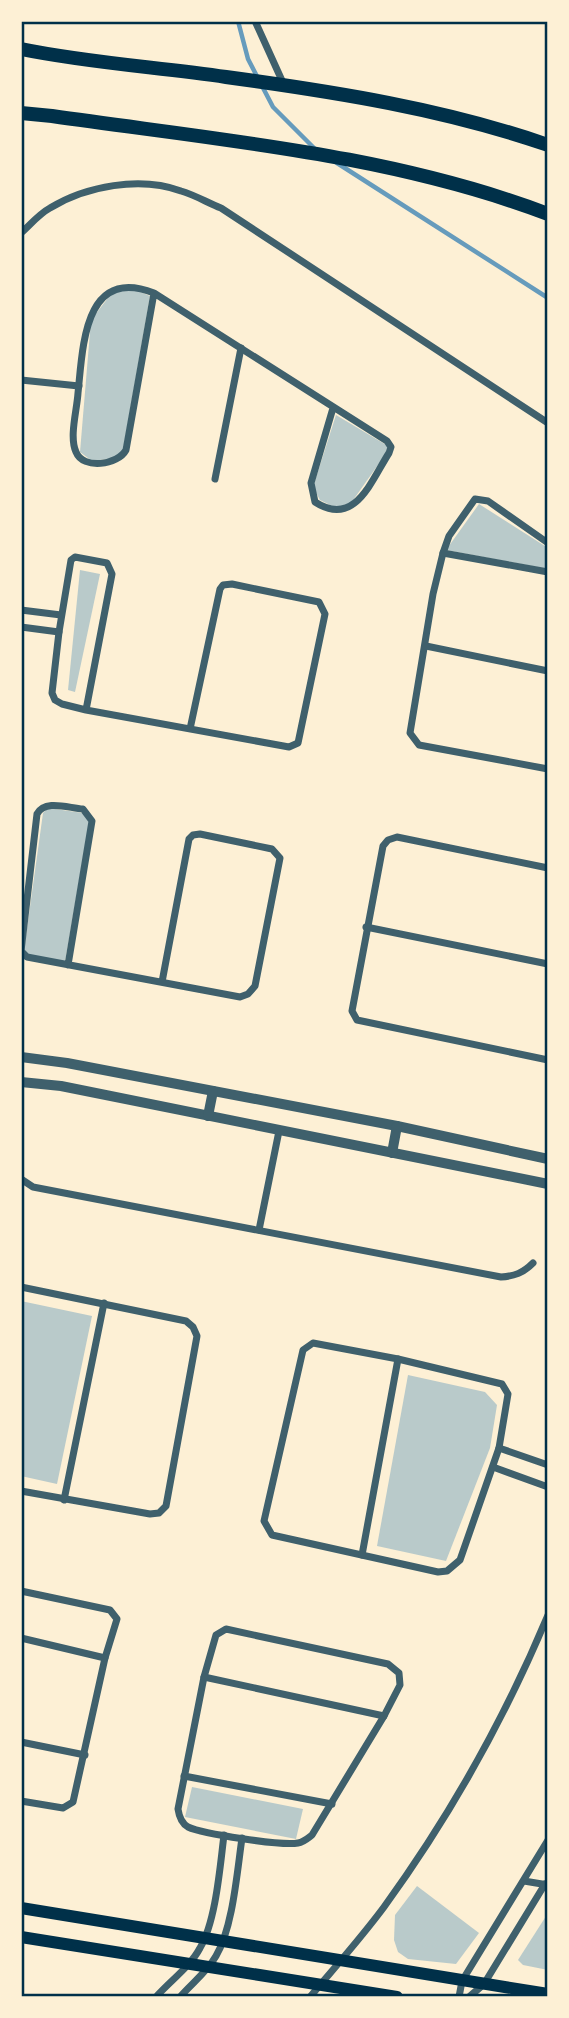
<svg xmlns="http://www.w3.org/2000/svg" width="569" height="2018" font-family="'PT Sans Narrow',sans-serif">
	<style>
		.green { fill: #b9caca }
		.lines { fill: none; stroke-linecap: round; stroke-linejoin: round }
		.stream { stroke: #669bbc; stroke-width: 4.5 }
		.minor { stroke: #3f606c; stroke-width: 7 }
		.tertiary { stroke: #3f606c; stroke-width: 10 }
		.secondary { stroke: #003049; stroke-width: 12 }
		.primary { stroke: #003049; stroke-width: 14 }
		.neatline { fill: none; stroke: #003049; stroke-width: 2.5 }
	</style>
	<rect width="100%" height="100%" fill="#fdf0d5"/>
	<!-- green -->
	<g class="green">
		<path d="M131,288L150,296L123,450L115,458L92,461L80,452L91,320L111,294Z"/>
		<path d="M336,415L388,446L385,455L351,503L336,508L320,500L313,487Z"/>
		<path d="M479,504L548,548V569L446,550Z"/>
		<path d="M80,570L100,574L75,692L68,690Z"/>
		<path d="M48,808L83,813L89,822L65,962L28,955L24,950L43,813Z"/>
		<path d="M21,1301L92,1316L57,1484L21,1476Z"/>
		<path d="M408,1375L485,1392L497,1405L490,1448L446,1561L377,1546Z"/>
		<path d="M192,1787L303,1809L296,1839L185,1817Z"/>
		<path d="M417,1886L479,1933L456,1964L408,1959L398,1952L394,1940L395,1915Z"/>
		<path d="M548,1913V1970L523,1965L518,1960Z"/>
	</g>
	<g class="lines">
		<!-- stream -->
		<g class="stream">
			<path d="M238,21L248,59L273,107L315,149"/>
			<path d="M337,163L548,298"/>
		</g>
		<!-- minor -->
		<g class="minor">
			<path d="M255,21L284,85"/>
			<path d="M21,233C30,225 39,214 50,208C86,186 140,176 181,191C195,195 208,203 221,208L548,423"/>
			<path d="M154,293L126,450C118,465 83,470 76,452C69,437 77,410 78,393C83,346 84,266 154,293L387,441L391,447L389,453C371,481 355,528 315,502L311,483L333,408"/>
			<path d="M21,380L79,386"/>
			<path d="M215,479L241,348"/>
			<path d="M548,543L488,501L475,499L449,536L443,553L433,594L410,733L419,745L548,769"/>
			<path d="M443,553L548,572"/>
			<path d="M21,610L61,615"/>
			<path d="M21,627L59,632"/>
			<path d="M426,646L548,671"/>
			<path d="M86,710L112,574L107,563L75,557L71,560L59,632L52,693L55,700L62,704L86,710L289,747L298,743L325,614L319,602L232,584L223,585L220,589L190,729"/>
			<path d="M548,868L397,837L388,840L383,846L352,1011L357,1020L548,1060"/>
			<path d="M366,927L548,964"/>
			<path d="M68,965L92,821L83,809C68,808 45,799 37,814L21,951L27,957L240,997L248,994L255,986L280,858L272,849L200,834L193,835L189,839L162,982"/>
			<path d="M21,1179L33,1187L501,1277C515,1276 523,1273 533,1263"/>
			<path d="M259,1230L279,1131"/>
			<path d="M21,1287L186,1321L193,1327L197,1336L166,1506L159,1513L150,1514L21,1491"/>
			<path d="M313,1343L398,1359L502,1384L508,1394L499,1448L460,1560L447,1571L438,1572L272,1535L264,1521L303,1350Z"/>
			<path d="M499,1448L548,1465"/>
			<path d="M493,1467L548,1487"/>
			<path d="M64,1500L104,1303"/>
			<path d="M362,1555L398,1359"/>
			<path d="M21,1591L110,1610L117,1619L105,1658L73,1802L63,1808L21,1801"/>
			<path d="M226,1629L388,1664L399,1673L400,1685L384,1716L312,1835C308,1838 304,1842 298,1843C282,1846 203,1834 188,1827C181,1823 179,1816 178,1809L204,1677L216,1635Z"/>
			<path d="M21,1638L105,1658"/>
			<path d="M204,1677L384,1716"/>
			<path d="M21,1742L85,1755"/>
			<path d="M184,1776L332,1804"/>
			<path d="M524,1881L548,1885"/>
			<path d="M156,1997C170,1981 190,1967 200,1948C216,1921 220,1866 224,1835"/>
			<path d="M180,1997C192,1983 207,1972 216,1956C233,1927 237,1872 242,1838"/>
			<path d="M310,1997C335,1967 361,1938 384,1907C450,1816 505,1718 548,1615"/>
			<path d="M459,1997L462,1981L548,1840"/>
			<path d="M469,1997L484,1984L545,1884"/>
		</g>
		<!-- tertiary -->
		<g class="tertiary">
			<path d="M21,1057L67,1063L397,1126L548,1159"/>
			<path d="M21,1082L61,1086L548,1184"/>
			<path d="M208,1116L213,1091"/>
			<path d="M392,1153L397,1126"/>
		</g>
		<!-- secondary -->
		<g class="secondary">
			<path d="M21,1908L548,1994"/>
			<path d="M21,1937L397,1997"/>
		</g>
		<!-- primary -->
		<g class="primary">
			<path d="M21,49C89,63 158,67 226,77C336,92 444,109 548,145"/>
			<path d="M21,113L52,116C218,140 390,154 548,214"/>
		</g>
	</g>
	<!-- border -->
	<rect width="569" height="2018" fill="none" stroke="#fdf0d5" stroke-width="46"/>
	<rect x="23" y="23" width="523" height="1972" class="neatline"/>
</svg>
